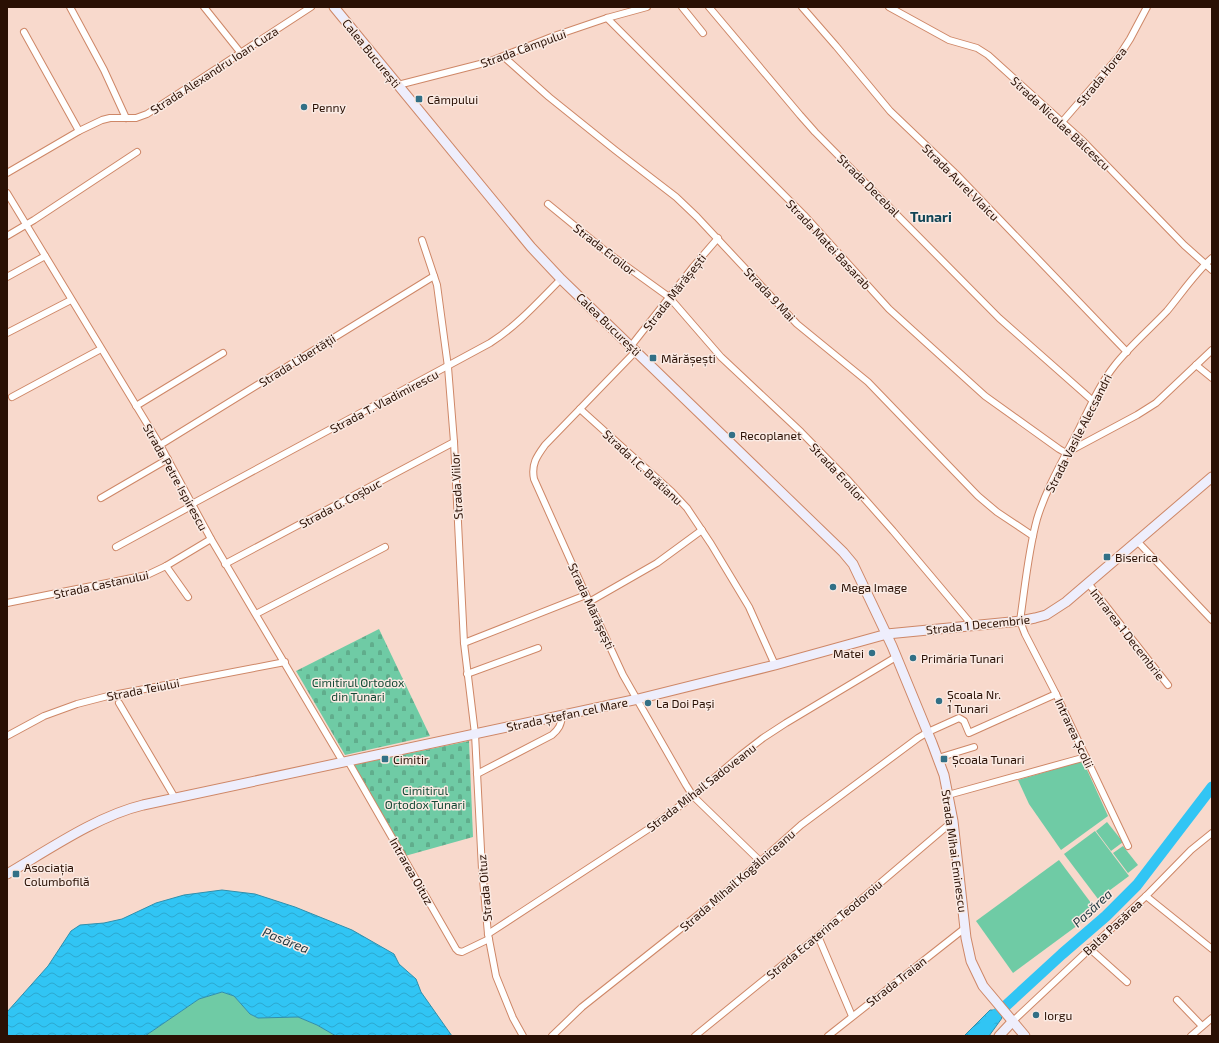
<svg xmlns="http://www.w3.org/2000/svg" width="1219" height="1043" font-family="'Exo 2',sans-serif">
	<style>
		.green { fill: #6fcba5 }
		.cemetery { fill: url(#cemetery-stones) }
		.water { fill: url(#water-waves); stroke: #2f8fac }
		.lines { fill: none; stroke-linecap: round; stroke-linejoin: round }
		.river { stroke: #31c5f4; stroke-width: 11 }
		.street-casing { stroke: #ce8767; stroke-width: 8 }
		.secondary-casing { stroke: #ce8767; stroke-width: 11 }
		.street { stroke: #fff; stroke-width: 6 }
		.secondary { stroke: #eeeefc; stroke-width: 9 }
		.poi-dot { fill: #327086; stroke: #faeae3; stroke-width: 1.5 }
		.labels { text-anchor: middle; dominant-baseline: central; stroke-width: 3; stroke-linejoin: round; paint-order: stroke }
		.street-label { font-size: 12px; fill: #2a1004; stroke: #faeae3 }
		.poi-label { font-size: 12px; fill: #2a1004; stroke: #faeae3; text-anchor: start }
		.park-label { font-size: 12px; fill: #154a36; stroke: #faeae3 }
		.water-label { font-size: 13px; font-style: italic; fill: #1e353e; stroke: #faeae3 }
		.quarter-label { font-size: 14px; font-weight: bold; fill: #104455; stroke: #faeae3 }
	</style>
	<defs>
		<pattern id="cemetery-stones" width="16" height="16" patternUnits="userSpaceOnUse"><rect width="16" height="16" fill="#6fcba5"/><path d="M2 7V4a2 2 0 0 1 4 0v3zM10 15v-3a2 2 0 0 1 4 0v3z" fill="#60ad8c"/></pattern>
		<pattern id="water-waves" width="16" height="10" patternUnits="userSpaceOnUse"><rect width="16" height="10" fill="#31c5f4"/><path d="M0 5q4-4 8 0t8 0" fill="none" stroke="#2ca8d0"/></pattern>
	</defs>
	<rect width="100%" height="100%" fill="#f8d9cc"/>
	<!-- green -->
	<g class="green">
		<path d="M1083,761L1108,816L1061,850L1029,804L1018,780Z"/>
		<path d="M1107,822L1123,842L1111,851L1096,831Z"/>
		<path d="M1095,831L1129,876L1098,899L1064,854Z"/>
		<path d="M1123,846L1138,865L1128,873L1113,853Z"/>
		<path d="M1059,860L1097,911L1013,973L976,921Z"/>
		<path d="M222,992L234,996L250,1014L258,1018L298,1017L317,1025L336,1036H145L199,999Z"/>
	</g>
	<!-- cemetery -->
	<g class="cemetery">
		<path d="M379,629L430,736L345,755L296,671Z"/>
		<path d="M469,741L473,837L405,856L353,765Z"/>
	</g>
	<!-- water -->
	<g class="water">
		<path d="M222,890L255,894L295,907L352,930L394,954L399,964L416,979L421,992L452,1036H336L317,1025L298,1017L258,1018L250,1014L234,996L222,992L199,999L145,1036H7V1012L48,966L71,931L80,925L104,923L122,919L156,903L184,895Z"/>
		<path d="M990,1010H994L1002,1018L989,1036H964Z"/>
	</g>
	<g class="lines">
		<!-- river -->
		<path class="river" d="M976,1036L987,1023L1062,954L1106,916L1137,885L1212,787"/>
		<!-- street casing -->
		<g class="street-casing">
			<g id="street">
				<path d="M70,7L104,70L126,118"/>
				<path d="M204,7L240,52"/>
				<path d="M682,7L703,33"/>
				<path d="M709,7L800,115L815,132L999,318L1093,401"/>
				<path d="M802,7L836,46L890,111L958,176L1127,352"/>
				<path d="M889,7L949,40L977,48L988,55L1083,141L1184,245L1212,270"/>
				<path d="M607,18L804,215L889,309L985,396L1059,449L1066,453L1137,415L1156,403L1212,350"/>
				<path d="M24,32L79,131"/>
				<path d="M504,57L549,97L615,150L676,197L697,217L797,324L868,382L978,496L997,512L1033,536"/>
				<path d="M398,85L488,62L554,36L607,18L647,7"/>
				<path d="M1062,122L1119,56L1130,39L1147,7"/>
				<path d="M7,173L79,131L102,120L110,118H136L147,114L311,7"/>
				<path d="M7,193L160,445L211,539L343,762"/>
				<path d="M548,204L608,253L669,297L721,357L801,432L847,479L893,531L973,626"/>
				<path d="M7,236L34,220L137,152"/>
				<path d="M422,240L437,285L448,367L454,442L464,643L475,734L482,869L488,934L496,976L513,1018L523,1036"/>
				<path d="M7,277L45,256"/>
				<path d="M7,333L71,300"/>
				<path d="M631,346L693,267L718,238"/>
				<path d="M636,351L545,445C537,456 531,464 534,479L586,595L623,675L686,785L693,796L760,861"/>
				<path d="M1196,365L1212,378"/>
				<path d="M12,397L101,349"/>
				<path d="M136,406L223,353"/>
				<path d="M580,409L672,492L687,508L711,544L749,607L775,665"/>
				<path d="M160,445L434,276"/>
				<path d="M101,498L168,459"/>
				<path d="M192,504L490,343C517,326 539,301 561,279"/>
				<path d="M1137,541L1212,620"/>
				<path d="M116,547L193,505"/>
				<path d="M225,564L454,442"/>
				<path d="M166,566L188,597"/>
				<path d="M1088,583L1168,685"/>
				<path d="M589,602L657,563L702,530"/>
				<path d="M7,603L147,575L166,566L211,539"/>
				<path d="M256,614L385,547"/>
				<path d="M464,643L586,595"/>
				<path d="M467,674L538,648"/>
				<path d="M119,703L175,798"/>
				<path d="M7,736L44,716L77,704L108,696L285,662"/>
				<path d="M938,758L974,747"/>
				<path d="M348,761L456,949L458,951L462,952L489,939"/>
				<path d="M477,774L552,735C559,729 561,725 562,716"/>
				<path d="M948,795L1086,757"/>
				<path d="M1128,846L1056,694L1025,634L1020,621C1025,587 1028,552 1037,519C1046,489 1063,460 1078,431C1089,409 1099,385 1115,365C1130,346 1150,329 1167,311C1182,293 1195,273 1212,258"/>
				<path d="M1146,896L1212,949"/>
				<path d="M488,934L653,826L693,796L741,755L763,738L786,723L896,657"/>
				<path d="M818,936L852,1016"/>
				<path d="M1089,948L1127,982"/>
				<path d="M1177,1000L1202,1026"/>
				<path d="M1013,1021L1146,896L1191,850L1212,833"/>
				<path d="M552,1036L582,1007L718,899L801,825L918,738L928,732L959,718L964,721L969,733L1056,694"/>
				<path d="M695,1036L818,936L953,821"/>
				<path d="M828,1036L965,928"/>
				<path d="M1191,1036L1212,1018"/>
			</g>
		</g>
		<!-- secondary casing -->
		<g class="secondary-casing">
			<g id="secondary">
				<path d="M334,7L531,247L561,279L843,552L853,564L892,646L932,743L944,775L953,821L966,938L971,961L983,986L1025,1036"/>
				<path d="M7,874C48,850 97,816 143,805L638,699L775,665L887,634L1020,621L1035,618L1046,615L1066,602L1212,477"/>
				<path d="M999,1036L1013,1021"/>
			</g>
		</g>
		<!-- street -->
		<use href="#street" class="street"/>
		<!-- secondary -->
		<use href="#secondary" class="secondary"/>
	</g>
	<!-- markers -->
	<g class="poi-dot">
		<rect x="415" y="95" width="8" height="8" rx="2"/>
		<circle cx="304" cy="107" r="4"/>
		<rect x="649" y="354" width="8" height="8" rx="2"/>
		<circle cx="732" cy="435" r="4"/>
		<rect x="1103" y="553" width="8" height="8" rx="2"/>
		<circle cx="833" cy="587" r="4"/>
		<circle cx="872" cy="653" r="4"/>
		<circle cx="913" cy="658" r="4"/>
		<circle cx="939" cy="701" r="4"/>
		<circle cx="648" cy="703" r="4"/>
		<rect x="381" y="755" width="8" height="8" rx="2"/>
		<rect x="940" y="755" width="8" height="8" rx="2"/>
		<rect x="12" y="870" width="8" height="8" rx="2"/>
		<circle cx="1036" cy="1015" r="4"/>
	</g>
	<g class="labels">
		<!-- street labels -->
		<g class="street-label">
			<text transform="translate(523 48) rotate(-20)">Strada Câmpului</text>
			<text transform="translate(372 53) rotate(51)">Calea București</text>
			<text transform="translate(214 70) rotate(-33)">Strada Alexandru Ioan Cuza</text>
			<text transform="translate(1101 76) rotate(-51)">Strada Horea</text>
			<text transform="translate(1061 123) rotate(43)">Strada Nicolae Bălcescu</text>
			<text transform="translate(961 182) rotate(45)">Strada Aurel Vlaicu</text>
			<text transform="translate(869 185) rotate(45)">Strada Decebal</text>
			<text transform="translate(829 244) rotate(47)">Strada Matei Basarab</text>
			<text transform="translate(605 249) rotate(38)">Strada Eroilor</text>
			<text transform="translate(674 292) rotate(-52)">Strada Mărășești</text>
			<text transform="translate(770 294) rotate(47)">Strada 9 Mai</text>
			<text transform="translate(609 324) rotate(44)">Calea București</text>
			<text transform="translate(297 360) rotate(-32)">Strada Libertății</text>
			<text transform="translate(384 401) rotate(-28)">Strada T. Vladimirescu</text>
			<text transform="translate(1078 433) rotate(-63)">Strada Vasile Alecsandri</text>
			<text transform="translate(643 467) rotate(43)">Strada I.C. Brătianu</text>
			<text transform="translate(838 472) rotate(47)">Strada Eroilor</text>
			<text transform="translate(176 477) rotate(61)">Strada Petre Ispirescu</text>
			<text transform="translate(456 486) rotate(-93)">Strada Viilor</text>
			<text transform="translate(340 503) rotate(-28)">Strada G. Coșbuc</text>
			<text transform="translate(101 584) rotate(-12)">Strada Castanului</text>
			<text transform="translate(592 606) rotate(65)">Strada Mărășești</text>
			<text transform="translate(978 624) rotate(-6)">Strada 1 Decembrie</text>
			<text transform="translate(1128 634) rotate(52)">Intrarea 1 Decembrie</text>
			<text transform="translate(143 689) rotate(-11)">Strada Teiului</text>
			<text transform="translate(567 714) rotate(-12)">Strada Ștefan cel Mare</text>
			<text transform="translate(1075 733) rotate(65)">Intrarea Școlii</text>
			<text transform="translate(701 787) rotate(-38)">Strada Mihail Sadoveanu</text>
			<text transform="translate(955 851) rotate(82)">Strada Mihai Eminescu</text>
			<text transform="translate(412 871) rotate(60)">Intrarea Oituz</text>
			<text transform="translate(737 880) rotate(-41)">Strada Mihail Kogălniceanu</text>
			<text transform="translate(484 888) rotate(-95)">Strada Oituz</text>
			<text transform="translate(1112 927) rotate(-43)">Balta Pasărea</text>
			<text transform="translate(824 929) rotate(-40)">Strada Ecaterina Teodoroiu</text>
			<text transform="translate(896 981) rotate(-38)">Strada Traian</text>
		</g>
		<!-- poi labels -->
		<g class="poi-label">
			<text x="427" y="99">Câmpului</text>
			<text x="312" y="107">Penny</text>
			<text x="661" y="358">Mărășești</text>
			<text x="740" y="435">Recoplanet</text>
			<text x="1115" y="557">Biserica</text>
			<text x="841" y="587">Mega Image</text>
			<text x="864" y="653" text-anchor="end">Matei</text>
			<text x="921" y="658">Primăria Tunari</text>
			<text x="947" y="694">Școala Nr.<tspan x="947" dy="14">1 Tunari</tspan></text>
			<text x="656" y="703">La Doi Paşi</text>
			<text x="393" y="759">Cimitir</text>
			<text x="952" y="759">Școala Tunari</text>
			<text x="24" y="867">Asociația<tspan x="24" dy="14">Columbofilă</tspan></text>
			<text x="1044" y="1015">Iorgu</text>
		</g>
		<!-- park labels -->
		<g class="park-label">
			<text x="358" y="682">Cimitirul Ortodox<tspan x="358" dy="14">din Tunari</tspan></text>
			<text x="425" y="790">Cimitirul<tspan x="425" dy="14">Ortodox Tunari</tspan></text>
		</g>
		<!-- water labels -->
		<g class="water-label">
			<text transform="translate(1092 908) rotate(-43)">Pasărea</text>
			<text transform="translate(286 940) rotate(22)">Pasărea</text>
		</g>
		<!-- quarter labels -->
		<g class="quarter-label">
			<text x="931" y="216">Tunari</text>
		</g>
	</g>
	<!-- border -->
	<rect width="1219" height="1043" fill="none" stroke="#2a1004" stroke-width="16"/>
</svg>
